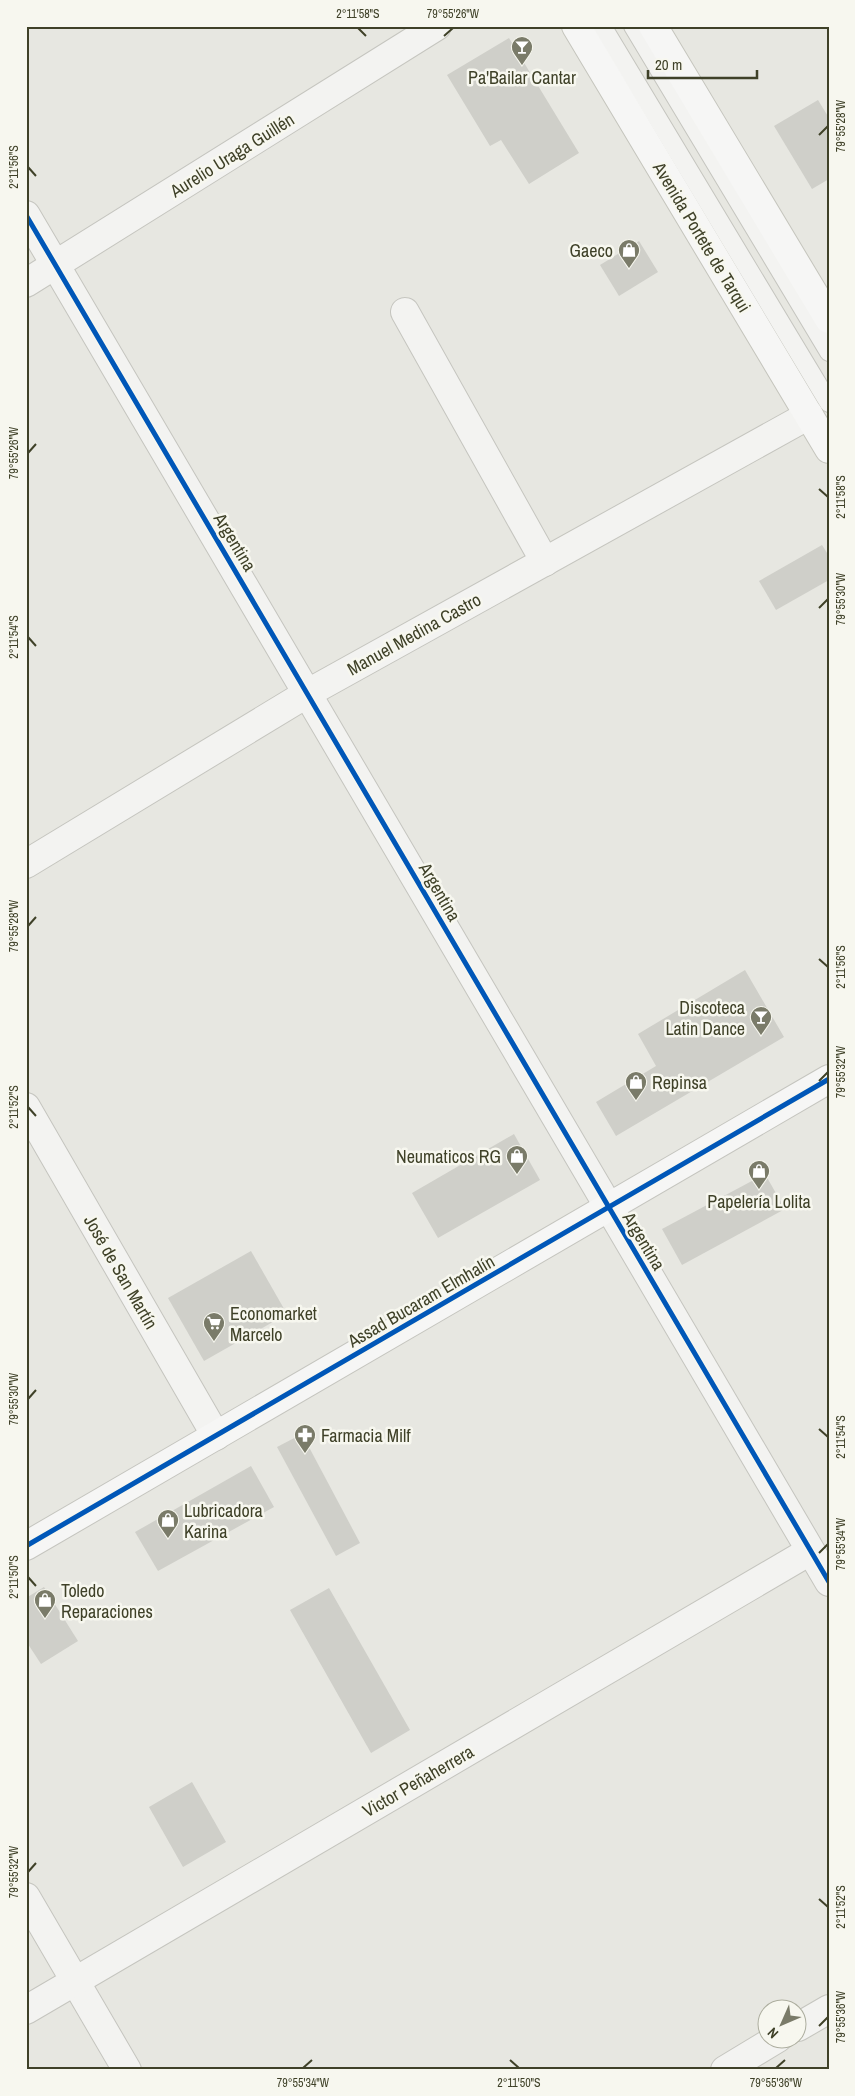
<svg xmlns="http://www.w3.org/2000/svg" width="855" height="2096" font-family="'Archivo Narrow',sans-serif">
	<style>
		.building { fill: #cfcfc9 }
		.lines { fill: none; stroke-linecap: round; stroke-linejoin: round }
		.lane-casing { stroke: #c5c5bf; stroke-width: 20 }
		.street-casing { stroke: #c5c5bf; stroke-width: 30 }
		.secondary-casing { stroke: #c5c5bf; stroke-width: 30 }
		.primary-casing { stroke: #c5c5bd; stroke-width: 30 }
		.lane { stroke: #f3f3f1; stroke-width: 18 }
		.street { stroke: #f3f3f1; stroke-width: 28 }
		.secondary { stroke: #f6f6f5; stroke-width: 28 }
		.primary { stroke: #f6f6f5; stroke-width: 28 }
		.cycleway-casing { stroke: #f7f7ef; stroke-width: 8 }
		.cycleway { stroke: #0057b8; stroke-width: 5 }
		.ticks { fill: none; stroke: #3f4128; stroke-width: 2 }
		.labels { text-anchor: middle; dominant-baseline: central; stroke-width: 5; stroke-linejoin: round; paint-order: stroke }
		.poi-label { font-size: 18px; fill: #3f4128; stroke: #f7f7ef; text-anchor: start }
		.street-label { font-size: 18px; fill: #3f4128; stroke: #f7f7ef }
		.neatline { fill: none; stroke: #3f4128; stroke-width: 2 }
		.ticks-label { font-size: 12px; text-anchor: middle; fill: #3f4128 }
	</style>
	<rect width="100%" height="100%" fill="#e7e7e1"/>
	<!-- building -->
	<g class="building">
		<path d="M509,38L579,153L529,184L501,140L490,146L447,75Z"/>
		<path d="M818,100L829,118V179L812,189L774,126Z"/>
		<path d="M639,241L658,272L619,296L600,265Z"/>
		<path d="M822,545L829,556V580L776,610L759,581Z"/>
		<path d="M745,970L784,1037L616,1136L596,1102L656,1066L638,1034Z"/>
		<path d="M514,1134L540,1180L438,1238L412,1193Z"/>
		<path d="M765,1174L785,1209L682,1265L662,1229Z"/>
		<path d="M251,1251L287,1314L204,1361L168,1298Z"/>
		<path d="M302,1434L360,1543L336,1556L277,1447Z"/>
		<path d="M251,1466L274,1507L158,1571L135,1532Z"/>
		<path d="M44,1587L78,1641L41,1664L26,1641V1598Z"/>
		<path d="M329,1588L410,1730L371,1753L290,1610Z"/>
		<path d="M192,1782L226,1842L183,1867L149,1807Z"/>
	</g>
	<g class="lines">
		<!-- lane casing -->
		<g class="lane-casing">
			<g id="lane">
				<path d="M602,26L829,403"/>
				<path d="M633,26L829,352"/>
			</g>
		</g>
		<!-- street casing -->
		<g class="street-casing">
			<g id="street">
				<path d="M26,215L829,1582"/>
				<path d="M26,283L437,26"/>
				<path d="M405,312L545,562"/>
				<path d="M26,864L308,693L809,415"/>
				<path d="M26,1107L216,1436"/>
				<path d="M26,1897L127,2070"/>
				<path d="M26,2010L810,1551"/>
				<path d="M798,2027L829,2009"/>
				<path d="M725,2070L778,2038"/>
			</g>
		</g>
		<!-- secondary casing -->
		<g class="secondary-casing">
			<path id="secondary" d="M26,1546L829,1079"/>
		</g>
		<!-- primary casing -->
		<g class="primary-casing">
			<g id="primary">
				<path d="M576,26L829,449"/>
				<path d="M653,26L829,319"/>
			</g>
		</g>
		<!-- lane -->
		<use href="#lane" class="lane"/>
		<!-- street -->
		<use href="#street" class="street"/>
		<!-- secondary -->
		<use href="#secondary" class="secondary"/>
		<!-- primary -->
		<use href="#primary" class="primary"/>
		<!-- cycleway casing -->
		<g class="cycleway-casing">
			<g id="cycleway">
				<path d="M26,215L829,1582"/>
				<path d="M26,1546L829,1079"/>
			</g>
		</g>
		<!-- cycleway -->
		<use href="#cycleway" class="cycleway"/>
	</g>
	<!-- ticks -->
	<path class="ticks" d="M358,28L366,36M444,36L453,28M819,135L828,126M28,167L36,176M28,453L36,444M819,489L828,497M819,608L828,599M28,637L36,646M28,926L36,917M819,959L828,967M819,1081L828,1072M28,1107L36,1116M28,1399L36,1390M819,1429L828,1437M819,1553L828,1544M28,1577L36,1586M28,1872L36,1863M819,1899L828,1907M819,2026L828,2017M510,2060L519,2068M303,2068L312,2060M776,2068L785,2060"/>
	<!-- icons -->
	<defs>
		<g id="bar-pin" transform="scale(1.125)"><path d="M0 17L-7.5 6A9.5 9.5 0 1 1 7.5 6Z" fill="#7a7b69" stroke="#f7f7ef"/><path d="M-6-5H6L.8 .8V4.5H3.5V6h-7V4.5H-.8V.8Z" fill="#fff"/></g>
		<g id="shop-pin" transform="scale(1.125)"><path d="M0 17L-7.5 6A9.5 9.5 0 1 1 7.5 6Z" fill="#7a7b69" stroke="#f7f7ef"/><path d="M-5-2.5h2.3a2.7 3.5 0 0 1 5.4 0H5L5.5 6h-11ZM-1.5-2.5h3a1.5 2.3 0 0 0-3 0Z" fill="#fff"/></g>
		<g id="supermarket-pin" transform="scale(1.125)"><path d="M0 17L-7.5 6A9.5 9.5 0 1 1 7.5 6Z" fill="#7a7b69" stroke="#f7f7ef"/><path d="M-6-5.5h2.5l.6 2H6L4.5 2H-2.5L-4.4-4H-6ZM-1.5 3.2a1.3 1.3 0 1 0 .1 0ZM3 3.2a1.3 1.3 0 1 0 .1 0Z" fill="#fff"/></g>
		<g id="pharmacy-pin" transform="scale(1.125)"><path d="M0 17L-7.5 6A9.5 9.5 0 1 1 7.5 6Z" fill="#7a7b69" stroke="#f7f7ef"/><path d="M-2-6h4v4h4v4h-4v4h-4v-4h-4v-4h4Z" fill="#fff"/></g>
	</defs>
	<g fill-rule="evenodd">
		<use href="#bar-pin" x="522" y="47"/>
		<use href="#shop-pin" x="629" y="250"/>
		<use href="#bar-pin" x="761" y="1017"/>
		<use href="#shop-pin" x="636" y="1082"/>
		<use href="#shop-pin" x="517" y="1156"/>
		<use href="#shop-pin" x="759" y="1171"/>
		<use href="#supermarket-pin" x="214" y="1323"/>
		<use href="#pharmacy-pin" x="305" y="1435"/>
		<use href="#shop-pin" x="168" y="1520"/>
		<use href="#shop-pin" x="45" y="1600"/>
	</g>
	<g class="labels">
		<!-- poi labels -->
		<g class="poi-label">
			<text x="522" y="77" text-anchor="middle">Pa'Bailar Cantar</text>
			<text x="613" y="250" text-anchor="end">Gaeco</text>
			<text x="745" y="1007" text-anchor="end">Discoteca<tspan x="745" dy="21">Latin Dance</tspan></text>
			<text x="652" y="1082">Repinsa</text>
			<text x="501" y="1156" text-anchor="end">Neumaticos RG</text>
			<text x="759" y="1201" text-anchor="middle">Papelería Lolita</text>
			<text x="230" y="1313">Economarket<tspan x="230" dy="21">Marcelo</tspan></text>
			<text x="321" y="1435">Farmacia Milf</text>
			<text x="184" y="1510">Lubricadora<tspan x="184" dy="21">Karina</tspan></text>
			<text x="61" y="1590">Toledo<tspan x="61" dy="21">Reparaciones</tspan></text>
		</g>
		<!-- street labels -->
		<g class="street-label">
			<text transform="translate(232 155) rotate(-32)">Aurelio Uraga Guillén</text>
			<text transform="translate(702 237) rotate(59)">Avenida Portete de Tarqui</text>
			<text transform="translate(235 542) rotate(59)">Argentina</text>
			<text transform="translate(414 634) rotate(-29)">Manuel Medina Castro</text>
			<text transform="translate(440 892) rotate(60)">Argentina</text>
			<text transform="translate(644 1241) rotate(59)">Argentina</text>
			<text transform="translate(121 1272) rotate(60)">José de San Martín</text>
			<text transform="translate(421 1301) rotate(-30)">Assad Bucaram Elmhalín</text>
			<text transform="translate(418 1781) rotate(-30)">Victor Peñaherrera</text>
		</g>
	</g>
	<!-- border -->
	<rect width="855" height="2096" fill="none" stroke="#f7f7ef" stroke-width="55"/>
	<!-- north arrow -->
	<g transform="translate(782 2024) rotate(225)"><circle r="24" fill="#f7f7ef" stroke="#adae9f"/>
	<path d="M0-4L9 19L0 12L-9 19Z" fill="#7a7b69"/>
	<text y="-8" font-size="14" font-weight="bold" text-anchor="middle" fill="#3f4128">N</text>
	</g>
	<!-- scale -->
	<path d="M648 70v8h109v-8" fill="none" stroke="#3f4128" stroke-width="2.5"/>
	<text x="655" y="70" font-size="15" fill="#3f4128" stroke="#f7f7ef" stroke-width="4" paint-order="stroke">20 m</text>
	<rect x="28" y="28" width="800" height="2040" class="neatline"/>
	<g class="ticks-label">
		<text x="358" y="18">2°11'58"S</text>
		<text x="453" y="18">79°55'26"W</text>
		<text transform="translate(841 126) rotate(-90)" y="4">79°55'28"W</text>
		<text transform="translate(14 167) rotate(-90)" y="4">2°11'56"S</text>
		<text transform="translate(14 453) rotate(-90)" y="4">79°55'26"W</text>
		<text transform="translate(841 497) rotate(-90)" y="4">2°11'58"S</text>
		<text transform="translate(841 599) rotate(-90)" y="4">79°55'30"W</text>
		<text transform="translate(14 637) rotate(-90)" y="4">2°11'54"S</text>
		<text transform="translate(14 926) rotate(-90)" y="4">79°55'28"W</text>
		<text transform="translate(841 967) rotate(-90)" y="4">2°11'56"S</text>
		<text transform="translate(841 1072) rotate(-90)" y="4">79°55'32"W</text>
		<text transform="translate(14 1107) rotate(-90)" y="4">2°11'52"S</text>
		<text transform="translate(14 1399) rotate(-90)" y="4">79°55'30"W</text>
		<text transform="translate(841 1437) rotate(-90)" y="4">2°11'54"S</text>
		<text transform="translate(841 1544) rotate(-90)" y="4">79°55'34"W</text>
		<text transform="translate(14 1577) rotate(-90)" y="4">2°11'50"S</text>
		<text transform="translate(14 1872) rotate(-90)" y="4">79°55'32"W</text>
		<text transform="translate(841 1907) rotate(-90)" y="4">2°11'52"S</text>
		<text transform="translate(841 2017) rotate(-90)" y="4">79°55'36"W</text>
		<text x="303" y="2087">79°55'34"W</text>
		<text x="519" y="2087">2°11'50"S</text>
		<text x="776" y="2087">79°55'36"W</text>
	</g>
</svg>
